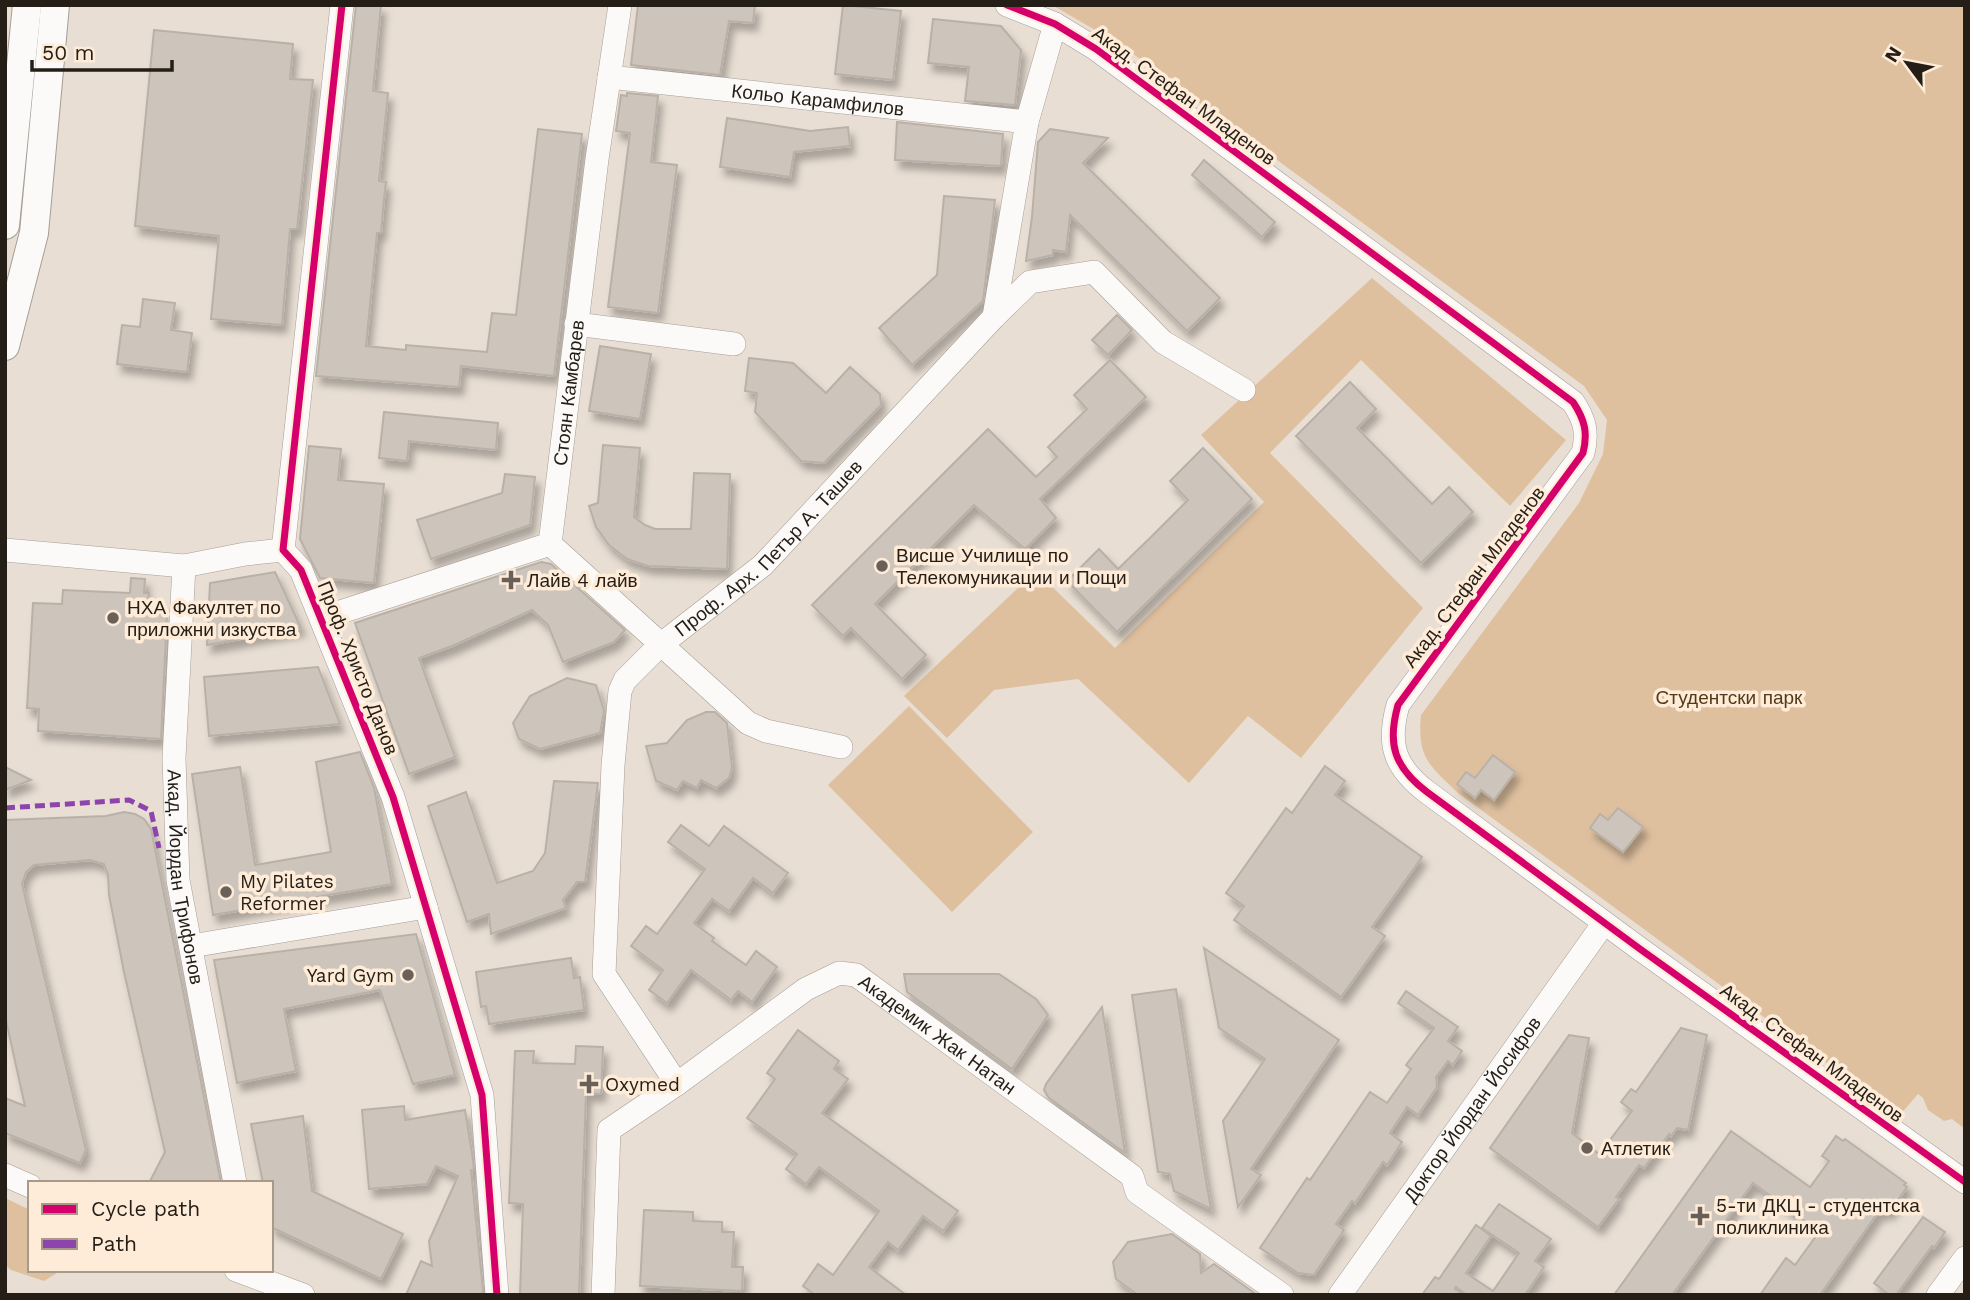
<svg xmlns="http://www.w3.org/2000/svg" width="1970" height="1300" font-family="'Work Sans',sans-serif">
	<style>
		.green { fill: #dec09f }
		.building { fill: #cdc5bc; stroke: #b9b1a8; stroke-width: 2; filter: url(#shadow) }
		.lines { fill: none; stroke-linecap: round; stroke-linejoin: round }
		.minor-casing { stroke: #a69e96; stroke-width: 24 }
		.major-casing { stroke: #a69e96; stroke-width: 30 }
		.minor { stroke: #fcfaf8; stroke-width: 23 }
		.major { stroke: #fcfaf8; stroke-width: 28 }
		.quiet { stroke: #8e44ad; stroke-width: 5; stroke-dasharray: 10 5; stroke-linecap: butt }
		.cycleway-casing { stroke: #feecd8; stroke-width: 11 }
		.cycleway { stroke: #d6006c; stroke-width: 7 }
		.poi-dot { fill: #696159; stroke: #feecd8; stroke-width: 2.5 }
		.labels { text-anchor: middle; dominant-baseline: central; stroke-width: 7; stroke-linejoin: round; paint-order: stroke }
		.street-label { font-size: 19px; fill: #241e17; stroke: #feecd8 }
		.poi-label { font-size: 19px; fill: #241e17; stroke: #feecd8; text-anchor: start }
		.park-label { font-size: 19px; fill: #543919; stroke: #feecd8 }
	</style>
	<defs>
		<filter id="shadow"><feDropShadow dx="4.5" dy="8" stdDeviation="3.5" flood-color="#0004"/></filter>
	</defs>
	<rect width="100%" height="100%" fill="#e8ded3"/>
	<!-- green -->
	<g class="green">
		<path d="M1052,5H1965V1129L1952,1119L1944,1121L1928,1110L1923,1098L1918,1094L1899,1116L1458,793C1429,765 1417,758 1421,715L1579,503L1603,454L1607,420L1584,386L1121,45Z"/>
		<path d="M1372,278L1566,440L1510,506L1361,360L1270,453L1423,608L1301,758L1248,716L1189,783L1078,679L994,690L947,738L904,696L1036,571L1115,648L1264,502L1201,435Z"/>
		<path d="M909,706L1033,832L952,912L828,785Z"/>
		<path d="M5,1198L30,1210V1270H62L44,1281L11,1270L5,1265Z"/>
	</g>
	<!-- building -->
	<g class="building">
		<path d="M356,5H381L373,91L388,93L379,181L386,182L384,199L381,233H377L366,346L406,350V345L487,352L492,313L516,315L538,129L582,134L554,376L461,366L459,387L316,376Z"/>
		<path d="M638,5H755L753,23L729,21L720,75L631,65Z"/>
		<path d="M843,5L901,11L893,80L835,74Z"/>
		<path d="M933,19L1001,26L1021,50L1015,105L965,101L969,67L928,63Z"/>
		<path d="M154,30L293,44L290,79L313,80L297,229H290L282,325L211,319L219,236L135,226Z"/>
		<path d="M627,93L658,96L651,162L677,165L658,313L608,307L630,133L616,131L621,95L627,96Z"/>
		<path d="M727,118L810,131L848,127L850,146L794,152L790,177L720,167Z"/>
		<path d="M897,122L1003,134L1001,166L895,160Z"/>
		<path d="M1050,129L1108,138L1083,163L1220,298L1187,331L1070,215L1066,252L1053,250V255L1026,261L1032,217L1038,142Z"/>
		<path d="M1204,160L1275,222L1262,237L1192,175Z"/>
		<path d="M944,196L995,200L983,301L912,365L879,328L937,275Z"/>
		<path d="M143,299L175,303L171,330L192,333L187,372L117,364L122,325L140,327Z"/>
		<path d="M1117,315L1132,330L1108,355L1092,340Z"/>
		<path d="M600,346L651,354L640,419L589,411Z"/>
		<path d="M749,358L793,363L826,393L850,367L880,394L881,405L824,463L801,461L755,412L757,393L745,391Z"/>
		<path d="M1110,360L1146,397L1040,499L1056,518L1025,549L974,505L875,604L926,655L902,679L851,628L843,636L812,605L988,429L1036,477L1057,457L1048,447L1087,409L1074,395Z"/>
		<path d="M1350,382L1376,409L1357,428L1432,504L1449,487L1473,512L1421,563L1296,436Z"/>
		<path d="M384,412L498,423L496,450L409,441L407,461L379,458Z"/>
		<path d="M603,445L640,448L634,517L645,525L655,529H691L694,473L730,474L727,569L648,566L627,559L609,545L596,527L589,506L598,503Z"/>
		<path d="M309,446L341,449L338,480L384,484L374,583L320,578L300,539Z"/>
		<path d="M1203,448L1252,499L1117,632L1067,581L1099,549L1118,569L1153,535L1188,500L1170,481Z"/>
		<path d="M505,474L535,477L530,525L431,559L417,520L502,493Z"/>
		<path d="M541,562L551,564L625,630L614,642L563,662L548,625L532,610L452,646L419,658L455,757L409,774L355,623Z"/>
		<path d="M275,572L301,628L207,645L210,583Z"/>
		<path d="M131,578L145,579L144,593H149L147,612L167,614L161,739L38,731L39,709L27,708L33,603L62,604L63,590L130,593Z"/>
		<path d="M318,667L340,724L209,736L204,677Z"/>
		<path d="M567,678L596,685L604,711L600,733L540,749L519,739L513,723L530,696Z"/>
		<path d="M706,712H715L727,723L732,768L729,778L716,788L701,780L697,788L683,781L677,790L656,781L646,746L667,743L687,720Z"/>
		<path d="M360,752L374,788L392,884L213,915L192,774L240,767L255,865L331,852L316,762Z"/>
		<path d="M1493,755L1515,772L1494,800L1481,790L1475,798L1457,784L1466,772L1475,778Z"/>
		<path d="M1325,766L1345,781L1335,795L1422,857L1372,927L1385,936L1341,997L1234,920L1244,906L1226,893L1286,808L1292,813Z"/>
		<path d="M5,767L31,780L5,790Z"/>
		<path d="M554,781L598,783L585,882H577L563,900L566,908L491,934L489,914L467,922L428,806L466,792L497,883L533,871L545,853Z"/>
		<path d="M1618,808L1643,827L1623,852L1590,828L1600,814L1608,820Z"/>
		<path d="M124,812L135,814L144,819L151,829L221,1183H149L165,1152L124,972L109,895L108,875L104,864L90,860L34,865L26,872L22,884L86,1150L80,1163L5,1133V1098L25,1106L5,1016V820L106,816Z"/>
		<path d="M681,825L709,846L724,826L788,873L773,893L753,878L729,911L712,899L694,923L714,938L712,941L746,965L756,951L777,967L752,1002L738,991L731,1000L691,970L667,1003L649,990L663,970L631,946L646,926L657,934L705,869L668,842Z"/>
		<path d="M416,934L455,1075L413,1084L380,990L284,1009L296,1071L237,1083L214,960Z"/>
		<path d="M1204,948L1339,1040L1251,1169L1261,1175L1238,1207L1223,1121L1265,1059L1219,1028Z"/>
		<path d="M571,958L574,978L580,977L584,1010L489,1024L486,1006L481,1007L476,972Z"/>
		<path d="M904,974H999L1036,999L1048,1015L1012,1069L907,992Z"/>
		<path d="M1176,989L1204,1169L1211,1209L1174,1191L1170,1174L1158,1172L1132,995Z"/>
		<path d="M1406,991L1458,1027L1448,1041L1462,1051L1453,1065L1448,1061L1436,1077L1437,1087L1418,1115L1407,1107L1390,1133L1402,1142L1387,1165L1383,1162L1355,1203L1352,1201L1336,1224L1344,1230L1314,1275L1298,1273L1260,1248L1307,1178L1310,1180L1370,1092L1387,1103L1411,1069L1406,1065L1434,1028L1398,1003Z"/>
		<path d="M1102,1007L1125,1153L1049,1098L1044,1090L1046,1084Z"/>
		<path d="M1681,1028L1707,1035L1688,1130L1677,1128L1671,1136L1669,1134L1644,1168L1639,1165L1616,1197L1619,1199L1598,1227L1490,1148L1569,1035L1589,1038L1572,1133L1599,1154L1632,1111L1621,1102L1631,1089L1636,1092Z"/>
		<path d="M798,1030L839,1061L834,1069L848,1079L822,1113L958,1211L943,1231L923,1216L898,1250L888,1242L869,1267L906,1295H815L803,1286L818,1264L833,1275L879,1211L819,1167L806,1184L786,1169L797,1154L747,1118L775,1079L767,1073Z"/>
		<path d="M576,1046L603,1047L601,1094L586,1093L579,1295H520L523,1204L509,1203L515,1051H534L533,1063L575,1064Z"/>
		<path d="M404,1106L405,1120L465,1110L473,1160L474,1170H471L483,1291L481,1295H406L421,1261L432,1266L429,1241L458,1176L436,1166L427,1184L369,1189L362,1110Z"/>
		<path d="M303,1116L312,1191L403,1234L381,1279L271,1227V1183H263L251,1124Z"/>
		<path d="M1731,1131L1810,1187L1829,1161L1822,1156L1836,1136L1843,1141L1845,1139L1906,1183L1904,1185L1907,1187L1889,1212L1885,1209L1882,1213L1879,1211L1820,1295H1760L1786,1258L1795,1265L1819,1232L1753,1183L1672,1295H1614Z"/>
		<path d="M1499,1204L1551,1239L1535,1261L1544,1267L1525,1295H1467L1456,1287L1455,1289L1464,1295H1422L1435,1277L1439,1279L1476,1225L1491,1236L1466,1273L1493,1291L1519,1253L1482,1228Z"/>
		<path d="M644,1210L693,1212V1221L722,1222V1232H734L732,1267H743L742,1291L640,1286Z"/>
		<path d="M1923,1217L1945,1232L1934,1248L1932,1246L1896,1295H1889L1874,1283Z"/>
		<path d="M1172,1234L1200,1254L1201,1273L1214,1264L1257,1295H1138L1116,1279L1113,1262L1128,1242Z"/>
	</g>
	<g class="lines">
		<!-- minor casing -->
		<g class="minor-casing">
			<g id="minor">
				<path d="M342,5L283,550L301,570L393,797L482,1095L497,1295"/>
				<path d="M1007,5L1055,24L1096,49L1573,402C1585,420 1588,433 1583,453L1398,705C1387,744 1394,767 1427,792L1640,949L1965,1182"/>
				<path id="s1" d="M609,77L1027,122"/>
				<path d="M994,317L1027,122L1055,24"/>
				<path d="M576,324L734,344"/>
				<path d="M550,544L748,723L766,731L841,747"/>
				<path d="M5,550L184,566L245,554L283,550"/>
				<path id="s2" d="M184,566L174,758L178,880L235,1183"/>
				<path id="s3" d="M322,618L550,544L597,159L620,5"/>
				<path d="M191,946L426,907"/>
				<path id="s4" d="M677,1084L604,974L613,765L620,691L625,680L659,646L763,565L994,317L1030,282L1094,272L1163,342L1244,390"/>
				<path d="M5,1175L30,1186"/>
				<path d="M236,1270L303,1295"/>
				<path id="s5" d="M603,1295L609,1130L677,1084L806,989L839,973L856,975L1132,1176L1137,1192L1282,1295"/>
				<path id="s6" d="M1340,1295L1604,923"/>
				<path d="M1938,1295L1965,1258"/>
			</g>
		</g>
		<!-- major casing -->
		<g class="major-casing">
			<g id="major">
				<path d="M5,225L27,5"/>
				<path d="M5,346L34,233L55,5"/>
			</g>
		</g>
		<!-- minor -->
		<use href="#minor" class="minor"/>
		<!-- major -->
		<use href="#major" class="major"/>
		<!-- quiet -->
		<path class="quiet" d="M5,808L129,800L151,811L159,848"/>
		<!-- cycleway casing -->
		<g class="cycleway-casing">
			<g id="cycleway">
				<path d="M342,5L283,550L301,570L393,797L482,1095L497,1295"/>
				<path d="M1007,5L1055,24L1096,49L1573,402C1585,420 1588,433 1583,453L1398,705C1387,744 1394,767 1427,792L1640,949L1965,1182"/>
			</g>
		</g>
		<!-- cycleway -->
		<use href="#cycleway" class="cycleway"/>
	</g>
	<!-- markers -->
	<g class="poi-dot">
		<circle cx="882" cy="566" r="7"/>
		<path d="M507.5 569.5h7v7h7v7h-7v7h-7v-7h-7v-7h7z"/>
		<circle cx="113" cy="618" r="7"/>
		<circle cx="226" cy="892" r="7"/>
		<circle cx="408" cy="975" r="7"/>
		<path d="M585.5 1073.5h7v7h7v7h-7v7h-7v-7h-7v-7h7z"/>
		<circle cx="1587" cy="1148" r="7"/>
		<path d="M1696.5 1205.5h7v7h7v7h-7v7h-7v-7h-7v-7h7z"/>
	</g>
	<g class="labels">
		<!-- street labels -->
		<g class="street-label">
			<text transform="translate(1184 96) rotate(36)">Акад. Стефан Младенов</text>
			<text stroke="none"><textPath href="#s1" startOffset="210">Кольо Карамфилов</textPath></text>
			<text stroke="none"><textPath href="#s3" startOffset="392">Стоян Камбарев</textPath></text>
			<text stroke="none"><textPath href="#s4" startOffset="623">Проф. Арх. Петър А. Ташев</textPath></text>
			<text transform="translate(1474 577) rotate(-53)">Акад. Стефан Младенов</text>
			<text transform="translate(358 668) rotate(68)">Проф. Христо Данов</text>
			<text stroke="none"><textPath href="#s2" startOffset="312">Акад. Йордан Трифонов</textPath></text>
			<text stroke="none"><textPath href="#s5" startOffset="562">Академик Жак Натан</textPath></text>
			<text transform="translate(1812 1053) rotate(36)">Акад. Стефан Младенов</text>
			<text stroke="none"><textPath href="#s6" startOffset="228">Доктор Йордан Йосифов</textPath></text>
		</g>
		<!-- poi labels -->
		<g class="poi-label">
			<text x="896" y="555">Висше Училище по<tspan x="896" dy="22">Телекомуникации и Пощи</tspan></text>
			<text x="527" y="580">Лайв 4 лайв</text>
			<text x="127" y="607">НХА Факултет по<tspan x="127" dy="22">приложни изкуства</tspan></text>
			<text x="240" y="881">My Pilates<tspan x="240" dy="22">Reformer</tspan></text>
			<text x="394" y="975" text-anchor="end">Yard Gym</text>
			<text x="605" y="1084">Oxymed</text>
			<text x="1601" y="1148">Атлетик</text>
			<text x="1716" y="1205">5-ти ДКЦ - студентска<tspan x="1716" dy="22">поликлиника</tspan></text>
		</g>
		<!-- park labels -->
		<g class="park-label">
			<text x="1729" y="697">Студентски парк</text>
		</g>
	</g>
	<!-- border -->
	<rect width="1970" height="1300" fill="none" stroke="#241e17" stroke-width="14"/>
	<!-- legend -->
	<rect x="28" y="1181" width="245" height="91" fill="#feecd8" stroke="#a79a8b" stroke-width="2"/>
	<rect x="42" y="1204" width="35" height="10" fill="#d6006c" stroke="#a79a8b" stroke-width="2"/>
	<text x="91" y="1216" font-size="21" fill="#241e17">Cycle path</text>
	<rect x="42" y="1239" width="35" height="10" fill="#8e44ad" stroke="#a79a8b" stroke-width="2"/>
	<text x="91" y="1251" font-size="21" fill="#241e17">Path</text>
	<!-- north arrow -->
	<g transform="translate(1907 63) rotate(302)" stroke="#feecd8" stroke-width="5" paint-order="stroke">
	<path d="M0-5L12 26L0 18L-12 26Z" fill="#241e17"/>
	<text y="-10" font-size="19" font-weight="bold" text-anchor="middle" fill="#241e17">N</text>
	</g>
	<!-- scale -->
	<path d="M32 60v10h140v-10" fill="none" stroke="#241e17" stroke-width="3.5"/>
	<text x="42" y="60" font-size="21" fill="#241e17" stroke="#feecd8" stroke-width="5" paint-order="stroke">50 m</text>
</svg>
